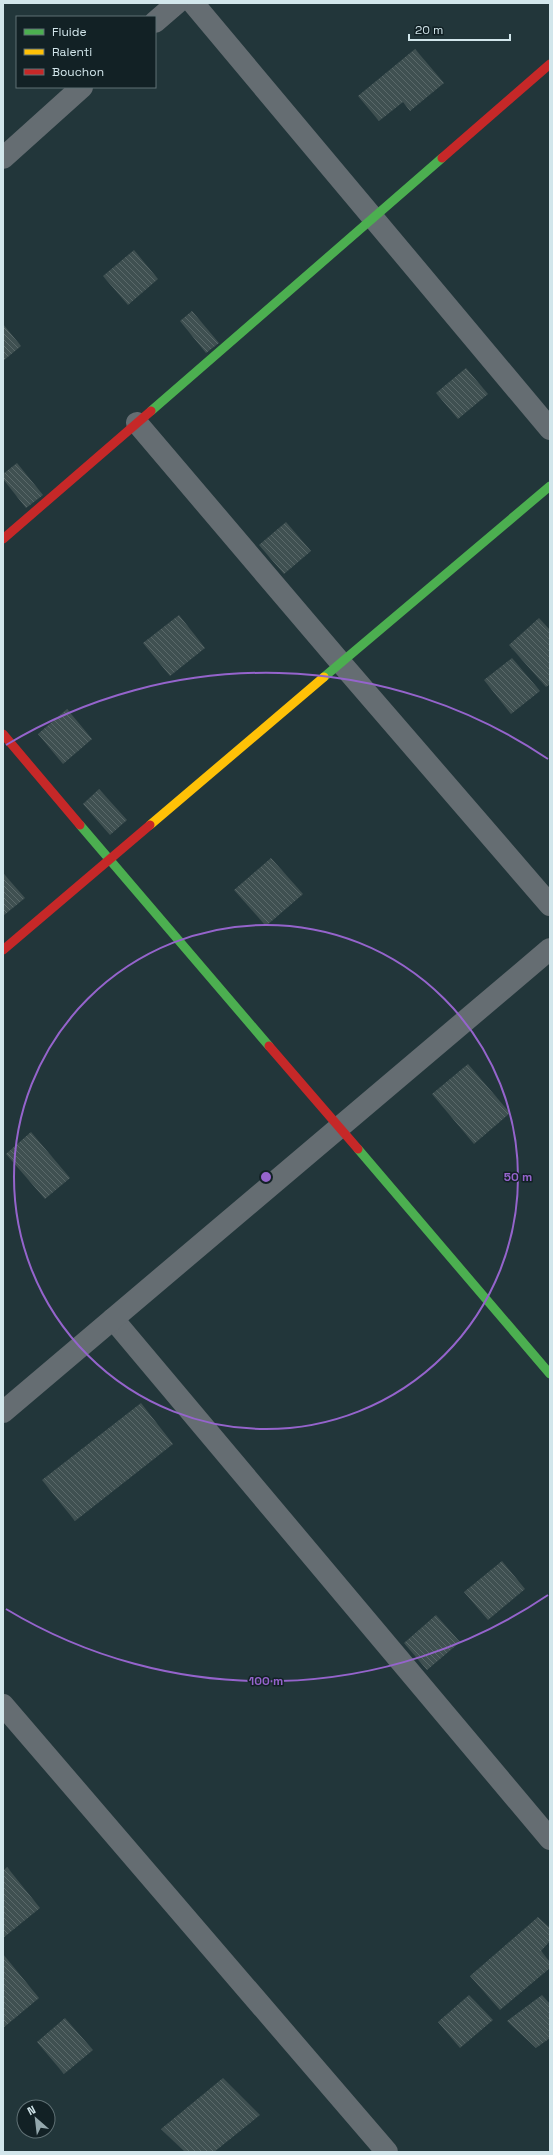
<svg xmlns="http://www.w3.org/2000/svg" width="553" height="2155" font-family="'Space Grotesk',sans-serif">
	<style>
		.building { fill: url(#building-back-hatch) }
		.lines { fill: none; stroke-linecap: round; stroke-linejoin: round }
		.street { stroke: #656d72; stroke-width: 22 }
		.fast { stroke: #4caf50; stroke-width: 9 }
		.slow { stroke: #ffc107; stroke-width: 9 }
		.jam { stroke: #c62828; stroke-width: 9 }
		.ring { fill: none; stroke: #9564cc; stroke-width: 2 }
		.centre { fill: #9564cc; stroke: #122125; stroke-width: 2 }
		.ring-label { font-size: 12px; text-anchor: middle; font-weight: bold; fill: #9564cc; stroke: #122125; stroke-width: 3; stroke-linejoin: round; paint-order: stroke }
	</style>
	<defs>
		<pattern id="building-back-hatch" width="6" height="6" patternUnits="userSpaceOnUse"><rect width="6" height="6" fill="#3f5051"/><path d="M-1 5l2 2M0 0l6 6M5-1l2 2" fill="none" stroke="#5a696a"/></pattern>
	</defs>
	<rect width="100%" height="100%" fill="#22363a"/>
	<!-- building -->
	<g class="building">
		<path d="M415,49L444,83L410,111L403,102L379,121L358,96Z"/>
		<path d="M134,250L158,279L128,305L103,276Z"/>
		<path d="M192,311L219,343L206,353L180,321Z"/>
		<path d="M3,324L21,346L3,361Z"/>
		<path d="M466,368L488,394L458,419L436,393Z"/>
		<path d="M17,463L43,495L26,508L3,479V474Z"/>
		<path d="M286,522L311,551L284,574L259,545Z"/>
		<path d="M179,615L205,648L170,676L143,643Z"/>
		<path d="M539,618L550,630V684L546,687L509,645Z"/>
		<path d="M512,658L540,691L511,714L484,680Z"/>
		<path d="M67,709L92,739L63,764L38,734Z"/>
		<path d="M99,789L127,820L110,835L83,804Z"/>
		<path d="M271,858L303,894L266,926L234,890Z"/>
		<path d="M3,873L25,898L3,916Z"/>
		<path d="M468,1064L510,1113L474,1144L432,1094Z"/>
		<path d="M31,1132L70,1178L45,1199L6,1154Z"/>
		<path d="M141,1403L173,1444L75,1521L42,1480Z"/>
		<path d="M502,1561L525,1589L488,1620L464,1592Z"/>
		<path d="M436,1615L460,1642L427,1670L404,1643Z"/>
		<path d="M7,1867L40,1908L3,1938V1871Z"/>
		<path d="M538,1917L550,1928V1941L541,1951L550,1962V1968L500,2010L470,1976Z"/>
		<path d="M3,1954L39,1998L3,2028Z"/>
		<path d="M469,1995L493,2020L460,2048L438,2022Z"/>
		<path d="M542,1995L550,2004V2038L536,2048L507,2021Z"/>
		<path d="M65,2018L93,2050L64,2074L37,2042Z"/>
		<path d="M223,2078L260,2115L214,2152H185L161,2129Z"/>
	</g>
	<g class="lines">
		<!-- street -->
		<g class="street">
			<path d="M193,3L550,429"/>
			<path d="M155,22L177,3"/>
			<path d="M3,158L82,87"/>
			<path d="M137,423L341,663L550,905"/>
			<path d="M113,1319L550,1839"/>
			<path d="M3,1412L550,949"/>
			<path d="M3,1705L387,2152"/>
		</g>
		<!-- fast -->
		<g class="fast">
			<path d="M151,411L442,158"/>
			<path d="M324,677L550,486"/>
			<path d="M80,825L269,1046"/>
			<path d="M358,1149L550,1374"/>
		</g>
		<!-- slow -->
		<path class="slow" d="M150,825L324,677"/>
		<!-- jam -->
		<g class="jam">
			<path d="M442,158L550,64"/>
			<path d="M3,539L151,411"/>
			<path d="M3,734L80,825"/>
			<path d="M3,950L150,825"/>
			<path d="M269,1046L358,1149"/>
		</g>
	</g>
	<!-- distance rings -->
	<g class="ring">
		<circle cx="266" cy="1177" r="252"/>
		<path d="M548 1595A504 504 0 0 1 6 1609M6 745A504 504 0 0 1 548 759"/>
	</g>
	<circle cx="266" cy="1177" r="6" class="centre"/>
	<g class="ring-label">
		<text x="518" y="1181">50 m</text>
		<text x="266" y="1685">100 m</text>
	</g>
	<!-- border -->
	<rect width="553" height="2155" fill="none" stroke="#d2e6eb" stroke-width="8"/>
	<!-- legend -->
	<rect x="16" y="16" width="140" height="72" fill="#122125" stroke="#5f7074"/>
	<rect x="24" y="29" width="20" height="6" fill="#4caf50" stroke="#5f7074"/>
	<text x="52" y="36" font-size="12" fill="#d2e6eb">Fluide</text>
	<rect x="24" y="49" width="20" height="6" fill="#ffc107" stroke="#5f7074"/>
	<text x="52" y="56" font-size="12" fill="#d2e6eb">Ralenti</text>
	<rect x="24" y="69" width="20" height="6" fill="#c62828" stroke="#5f7074"/>
	<text x="52" y="76" font-size="12" fill="#d2e6eb">Bouchon</text>
	<!-- north arrow -->
	<g transform="translate(36 2119) rotate(332)"><circle r="19" fill="#122125" stroke="#5f7074"/>
	<path d="M0-3L7 15L0 10L-7 15Z" fill="#94a8ad"/>
	<text y="-6" font-size="11" font-weight="bold" text-anchor="middle" fill="#d2e6eb">N</text>
	</g>
	<!-- scale -->
	<path d="M409 34v6h101v-6" fill="none" stroke="#d2e6eb" stroke-width="2"/>
	<text x="415" y="34" font-size="12" fill="#d2e6eb" stroke="#122125" stroke-width="3" paint-order="stroke">20 m</text>
</svg>
